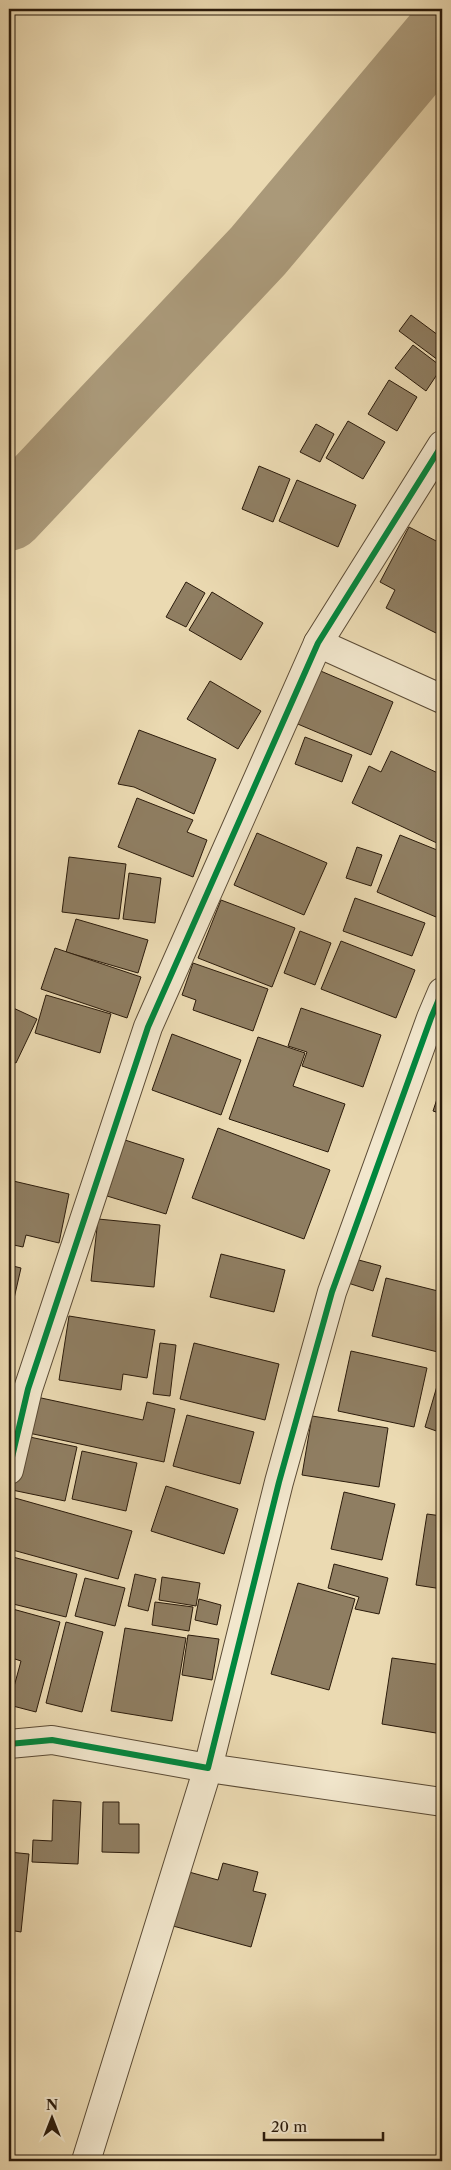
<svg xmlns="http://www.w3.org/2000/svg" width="451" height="2170" font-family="'Libre Caslon Text',serif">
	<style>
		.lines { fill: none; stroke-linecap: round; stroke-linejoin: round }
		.river { stroke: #aa9979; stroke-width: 71 }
		.building { fill: #8f7e62; stroke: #2b1b0b }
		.street-casing { stroke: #5b4b35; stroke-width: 30 }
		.street { stroke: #f2e7cd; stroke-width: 28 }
		.cycleway-casing { stroke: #f2e7cd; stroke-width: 9 }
		.cycleway { stroke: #00873e; stroke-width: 6 }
	</style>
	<rect width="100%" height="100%" fill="#ebdab2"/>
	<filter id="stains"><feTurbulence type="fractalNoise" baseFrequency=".004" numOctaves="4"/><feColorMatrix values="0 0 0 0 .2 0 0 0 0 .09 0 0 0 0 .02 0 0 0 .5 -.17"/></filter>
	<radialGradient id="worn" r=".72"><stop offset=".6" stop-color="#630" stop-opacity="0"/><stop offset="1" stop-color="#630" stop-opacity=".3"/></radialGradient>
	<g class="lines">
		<!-- river -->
		<path class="river" d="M9,515L258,251L442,32"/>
	</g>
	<!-- building -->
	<g class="building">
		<path d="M411,315L442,338V363L399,331Z"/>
		<path d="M413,345L442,367L426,391L395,368Z"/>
		<path d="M389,380L417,397L397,431L368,414Z"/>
		<path d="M348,421L385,442L363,479L326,458Z"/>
		<path d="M316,424L334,434L320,462L300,452Z"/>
		<path d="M259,466L290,479L273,522L242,509Z"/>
		<path d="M297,480L356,505L338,547L279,521Z"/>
		<path d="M409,527L442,544V636L386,608L395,590L380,582Z"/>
		<path d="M186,582L205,593L186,627L166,617Z"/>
		<path d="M212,592L263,623L241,660L189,630Z"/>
		<path d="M316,669L393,702L371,755L293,722Z"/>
		<path d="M210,681L261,711L238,749L187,719Z"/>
		<path d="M139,730L216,759L194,814L134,787L118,784Z"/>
		<path d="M305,737L352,755L342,782L295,764Z"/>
		<path d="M391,751L442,775V837L439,844L352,803L369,766L381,772Z"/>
		<path d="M137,798L193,820L187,832L207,840L193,877L118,847Z"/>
		<path d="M257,833L327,863L304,915L234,885Z"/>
		<path d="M400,835L442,852V902L436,917L377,892Z"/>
		<path d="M357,847L382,855L371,886L346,878Z"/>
		<path d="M69,857L126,864L119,919L62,912Z"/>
		<path d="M129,873L161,878L155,923L123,919Z"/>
		<path d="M355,898L425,923L412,956L343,931Z"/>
		<path d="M221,900L295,928L272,987L198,958Z"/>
		<path d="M76,919L148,940L138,973L66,952Z"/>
		<path d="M300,931L331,943L315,985L284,973Z"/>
		<path d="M341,941L415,970L396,1018L321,989Z"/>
		<path d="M55,948L141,977L127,1018L41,989Z"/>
		<path d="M193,963L268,989L253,1031L193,1010L196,1000L182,995Z"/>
		<path d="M46,995L111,1014L100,1053L35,1033Z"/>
		<path d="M9,1006L37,1019L16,1063L9,1060Z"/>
		<path d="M301,1008L381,1035L363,1087L302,1066L307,1052L288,1046Z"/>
		<path d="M172,1034L241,1060L221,1115L152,1090Z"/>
		<path d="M258,1037L305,1053L293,1086L345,1104L328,1152L229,1119Z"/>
		<path d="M442,1084V1114L433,1111Z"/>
		<path d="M218,1128L330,1170L304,1239L192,1198Z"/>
		<path d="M125,1140L184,1159L166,1214L107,1196Z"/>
		<path d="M9,1180L69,1194L59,1243L26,1235L23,1247L9,1244Z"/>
		<path d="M98,1219L160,1225L154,1287L91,1281Z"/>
		<path d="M221,1254L285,1270L274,1312L210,1297Z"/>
		<path d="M355,1259L381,1266L373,1291L348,1283Z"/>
		<path d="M9,1265L21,1268L10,1316H9Z"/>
		<path d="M386,1278L442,1292V1353L372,1336Z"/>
		<path d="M69,1316L155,1330L147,1378L123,1374L121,1390L59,1380Z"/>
		<path d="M160,1343L176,1345L170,1396L153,1394Z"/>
		<path d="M194,1343L279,1364L265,1420L180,1399Z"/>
		<path d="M351,1351L427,1368L414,1427L338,1411Z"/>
		<path d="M442,1369V1433L425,1427Z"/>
		<path d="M32,1396L143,1420L147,1402L175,1409L164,1462L24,1432Z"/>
		<path d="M187,1415L254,1432L240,1484L173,1466Z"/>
		<path d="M312,1416L388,1428L379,1487L302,1475Z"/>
		<path d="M25,1436L77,1447L65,1501L12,1490Z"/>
		<path d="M82,1451L137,1463L126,1511L72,1499Z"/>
		<path d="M166,1486L238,1509L224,1554L151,1531Z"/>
		<path d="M344,1492L395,1504L382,1560L331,1549Z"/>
		<path d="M15,1498L132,1531L118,1579L9,1549V1521Z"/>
		<path d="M427,1514L442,1516V1589L416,1585Z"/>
		<path d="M9,1556L77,1574L66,1617L9,1603Z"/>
		<path d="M334,1564L388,1578L379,1614L355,1609L359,1597L328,1588Z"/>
		<path d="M135,1574L156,1579L148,1611L128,1606Z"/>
		<path d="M162,1577L200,1583L196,1606L159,1600Z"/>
		<path d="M85,1578L125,1588L115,1626L75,1616Z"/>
		<path d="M298,1583L355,1599L329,1690L271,1674Z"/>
		<path d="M199,1599L221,1605L217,1625L195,1620Z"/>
		<path d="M155,1602L193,1607L189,1631L152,1625Z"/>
		<path d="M9,1608L60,1622L36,1712L9,1705L21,1661L9,1657Z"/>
		<path d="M66,1622L103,1632L82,1712L46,1703Z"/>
		<path d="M125,1628L186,1638L172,1721L111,1711Z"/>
		<path d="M188,1635L219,1639L212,1680L182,1675Z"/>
		<path d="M392,1658L442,1665V1734L382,1724Z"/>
		<path d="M53,1800L81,1802L78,1864L32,1862L33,1840L52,1841Z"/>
		<path d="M103,1802H119V1824H139V1853L102,1852Z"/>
		<path d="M9,1852L29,1854L21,1932L9,1930Z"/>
		<path d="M223,1863L258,1872L253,1891L266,1894L251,1947L173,1926L189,1872L218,1880Z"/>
	</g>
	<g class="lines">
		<!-- street casing -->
		<g class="street-casing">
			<g id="street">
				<path d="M318,643L442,699"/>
				<path d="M9,1470L28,1389L148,1027L318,643L442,445"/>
				<path d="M9,1744L52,1740L208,1768L279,1482L332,1292L431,1018L442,992"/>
				<path d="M86,2161L208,1768L442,1802"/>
			</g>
		</g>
		<!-- street -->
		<use href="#street" class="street"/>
		<!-- cycleway casing -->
		<g class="cycleway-casing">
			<g id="cycleway">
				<path d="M9,1470L28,1389L148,1027L318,643L442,445"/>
				<path d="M9,1744L52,1740L208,1768L279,1482L332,1292L431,1018L442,992"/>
			</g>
		</g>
		<!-- cycleway -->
		<use href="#cycleway" class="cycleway"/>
	</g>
	<!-- margin -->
	<rect width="451" height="2170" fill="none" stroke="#ebdab2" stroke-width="30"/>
	<rect x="10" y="10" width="431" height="2150" fill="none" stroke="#2b1b0b" stroke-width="2.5"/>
	<rect x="15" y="15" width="421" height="2140" fill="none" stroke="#2b1b0b"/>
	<!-- north arrow -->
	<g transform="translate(52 2118)" stroke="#f2e7cd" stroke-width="4" paint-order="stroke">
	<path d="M0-4L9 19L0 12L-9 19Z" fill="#2b1b0b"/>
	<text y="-8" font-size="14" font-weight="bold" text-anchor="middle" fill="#2b1b0b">N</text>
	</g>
	<!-- scale -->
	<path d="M264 2132v8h119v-8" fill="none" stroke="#2b1b0b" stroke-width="2.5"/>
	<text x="271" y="2132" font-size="15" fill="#2b1b0b" stroke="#f2e7cd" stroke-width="4" paint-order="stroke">20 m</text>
	<rect width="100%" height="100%" filter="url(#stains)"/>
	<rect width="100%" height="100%" fill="url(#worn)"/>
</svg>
